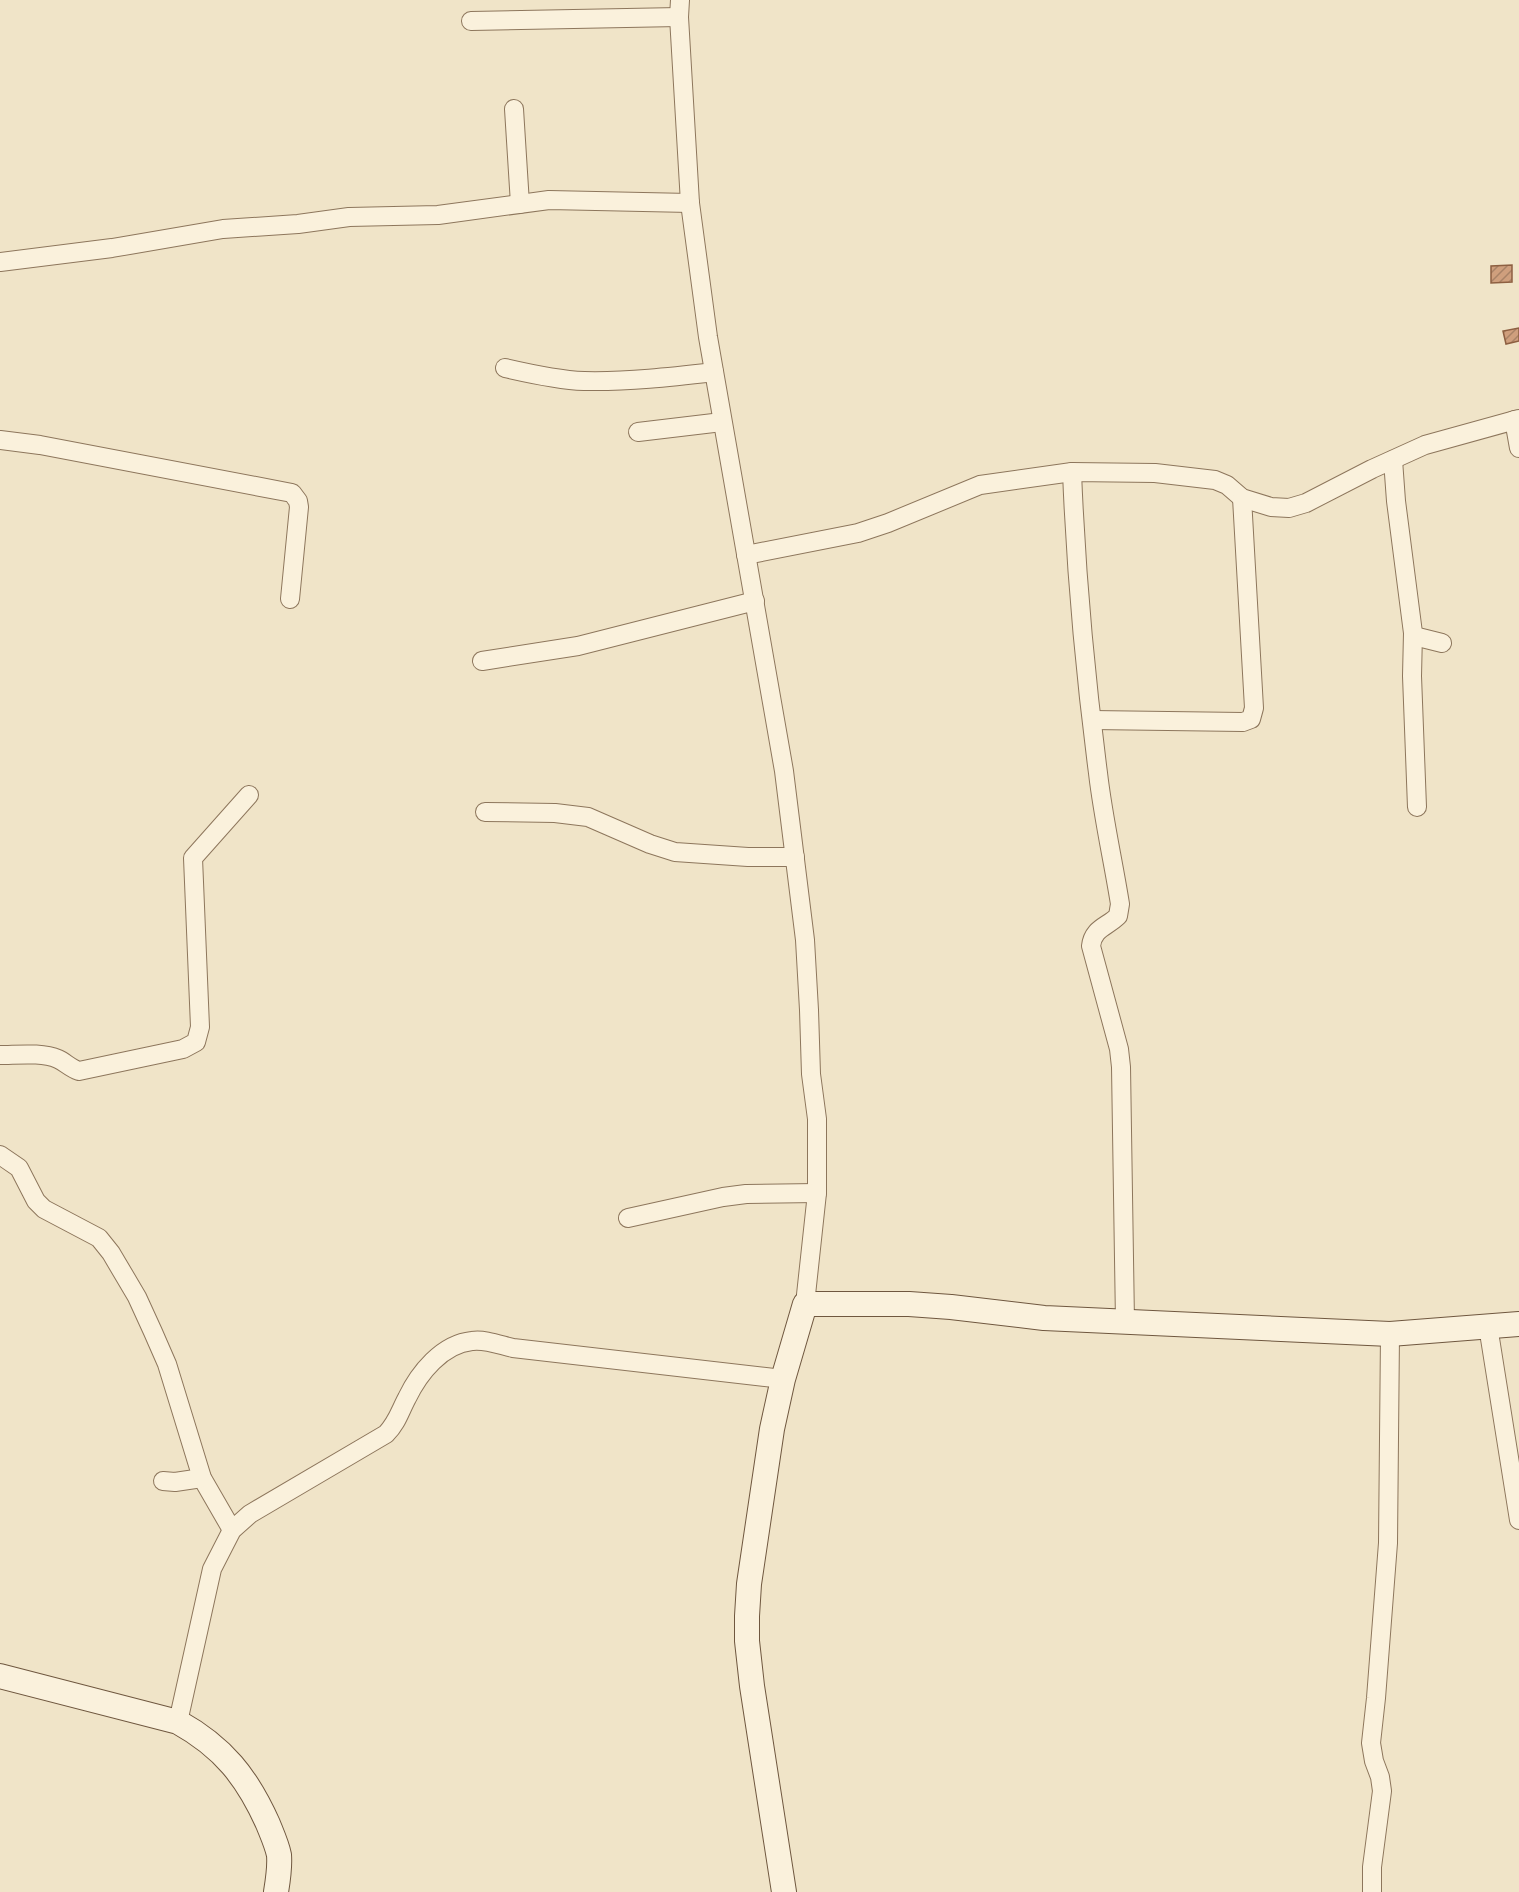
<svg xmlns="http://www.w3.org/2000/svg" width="1519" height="1892" font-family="'Zilla Slab',serif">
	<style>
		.building { fill: url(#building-hatch); stroke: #8d5f41; stroke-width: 1.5 }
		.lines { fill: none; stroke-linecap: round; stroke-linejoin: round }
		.street-casing { stroke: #8d765c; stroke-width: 20 }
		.secondary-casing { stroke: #6f573f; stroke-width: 26 }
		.street { stroke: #faf1dc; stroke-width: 18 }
		.secondary { stroke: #faf1dc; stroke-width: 24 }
	</style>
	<defs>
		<pattern id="building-hatch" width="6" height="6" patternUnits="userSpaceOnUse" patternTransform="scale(1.5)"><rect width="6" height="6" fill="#cf9f7d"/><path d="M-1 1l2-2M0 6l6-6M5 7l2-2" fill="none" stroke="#a98266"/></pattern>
	</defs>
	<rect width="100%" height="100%" fill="#f0e4c8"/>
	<!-- building -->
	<g class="building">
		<path d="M1512,265V282L1491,283V266Z"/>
		<path d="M1519,328V341L1506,344L1503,331Z"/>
	</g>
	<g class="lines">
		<!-- street casing -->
		<g class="street-casing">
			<g id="street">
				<path d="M680,0L679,17L690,203L708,337L784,771L805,940L809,1010L811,1074L817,1119V1193L805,1304"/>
				<path d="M471,21L679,17"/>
				<path d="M514,109L520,204"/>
				<path d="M0,262L112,248L223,229L298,224L349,217L438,215L549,200L690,203"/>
				<path d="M505,368C531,374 558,380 584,381C627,382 671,377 714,372"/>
				<path d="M1514,420L1519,448"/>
				<path d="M638,432L722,422"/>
				<path d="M0,440L40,445L292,493L298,501L299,507L290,599"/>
				<path d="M1393,460L1396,501L1413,633L1418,637L1442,643"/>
				<path d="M1072,472C1076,573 1085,673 1098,773C1103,817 1113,860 1120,904L1118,916C1107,927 1093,928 1091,946L1119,1049L1121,1067L1125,1322"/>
				<path d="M746,555L858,533L888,523L980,485L1072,472L1155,473L1215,480L1227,485L1242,498L1271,507L1289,508L1306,503L1372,469L1425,445L1519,419"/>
				<path d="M1413,633L1412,676L1417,807"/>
				<path d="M482,661L578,646L755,601"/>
				<path d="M1092,720L1243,722L1251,719L1254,708L1242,498"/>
				<path d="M485,812L555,813L588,817L650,844L675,852L748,857H795"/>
				<path d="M0,1055C17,1055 42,1052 58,1059C65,1062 70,1068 79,1071L183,1049L196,1042L200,1027L193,858L249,795"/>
				<path d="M0,1155L19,1168L36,1201L44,1209L99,1238L111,1253L137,1297L153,1332L167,1364L202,1478L232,1530"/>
				<path d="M628,1218L723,1197L746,1194L817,1193"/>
				<path d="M1488,1326L1519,1520"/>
				<path d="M163,1481L175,1482L202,1478"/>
				<path d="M178,1722L212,1569L232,1530L250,1514L386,1434C397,1423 400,1411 407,1398C419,1373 442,1344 472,1341C485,1339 500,1345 513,1348L783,1379"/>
				<path d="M1372,1892V1867L1382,1791L1380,1777L1374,1761L1371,1743L1376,1698L1388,1543L1390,1334"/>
			</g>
		</g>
		<!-- secondary casing -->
		<g class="secondary-casing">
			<g id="secondary">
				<path d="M0,1676L178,1722C223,1747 247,1777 268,1824C272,1834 277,1845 279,1855C280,1867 278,1880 276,1892"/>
				<path d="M784,1892L752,1686L747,1641V1616L749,1584L772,1429L783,1379L805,1304H909L951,1307L1044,1318L1390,1334L1519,1324"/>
			</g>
		</g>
		<!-- street -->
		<use href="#street" class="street"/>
		<!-- secondary -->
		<use href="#secondary" class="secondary"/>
	</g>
</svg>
